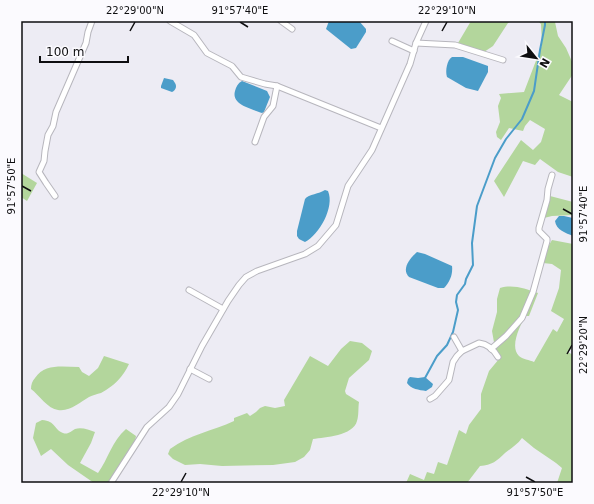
<svg xmlns="http://www.w3.org/2000/svg" width="594" height="504" font-family="'DejaVu Sans',sans-serif">
	<style>
		.green { fill: #b3d69c }
		.water { fill: #4b9dc9 }
		.lines { fill: none; stroke-linecap: round; stroke-linejoin: round }
		.stream { stroke: #4b9dc9; stroke-width: 2 }
		.minor-casing { stroke: #b7b6bd; stroke-width: 7 }
		.minor { stroke: #fff; stroke-width: 5 }
		.ticks { fill: none; stroke: #0e0e10; stroke-width: 1.5 }
		.neatline { fill: none; stroke: #0e0e10; stroke-width: 1.5 }
		.ticks-label { font-size: 10px; text-anchor: middle; fill: #0e0e10 }
	</style>
	<rect width="100%" height="100%" fill="#edecf4"/>
	<!-- green -->
	<g class="green">
		<path d="M471,21H511L508,23L493,46L484,52L458,43Z"/>
		<path d="M538,21L555,22L558,36L566,48L573,64V74L559,95L573,102V177L558,172L540,159L535,165L523,161L504,197L494,181L521,140L533,150L541,142L545,129L530,120L525,126L523,131L509,128L501,140L497,137L496,132L500,122L498,106L501,98L499,94L524,92L542,45L541,24Z"/>
		<path d="M21,173L37,183L27,201L21,197Z"/>
		<path d="M550,196L573,202V215L552,216L544,218Z"/>
		<path d="M552,240L573,244V347L568,352L573,355V483H557L562,468L556,463L534,448L522,438C517,445 511,448 505,453C497,461 492,465 480,466L467,483H406L410,474L424,480L427,472L434,474L438,462L447,465L459,430L466,434L469,425L481,409V394L489,371L499,359L495,348L492,331L497,312V299L500,288C514,284 525,289 538,293L529,316H525C521,325 509,346 519,356C522,359 530,360 534,362L553,329L557,332L564,319L551,311L559,288L561,270L552,264L543,263L546,250Z"/>
		<path d="M350,341L362,343L372,351L369,360L349,378L345,391L346,394L359,402C358,408 359,415 357,421C353,436 325,437 313,439L310,450L304,457L295,462L273,465L222,466L200,464L185,465L173,459L168,454L170,449C190,434 213,431 234,421V418L247,413L250,416L256,412L260,408L265,406L275,408L285,406L284,400L310,356L328,366L341,349Z"/>
		<path d="M104,356L129,364C123,377 114,386 101,393C97,394 93,395 89,397C80,402 70,412 58,410C48,409 39,395 31,389C31,385 32,381 35,378C45,363 63,367 79,367L82,372L89,376L98,368Z"/>
		<path d="M42,420C56,421 54,430 63,433C68,435 71,431 75,429C82,427 89,430 95,432L91,443L80,463L98,473C108,459 112,441 126,429L136,436L135,441L109,481L107,483H94L68,465L51,449L41,456L33,438L36,423Z"/>
	</g>
	<!-- water -->
	<g class="water">
		<path d="M329,21H359L366,29V32L356,48L351,49L326,29Z"/>
		<path d="M452,57H463L488,66V72L478,91L466,88L447,77C445,71 447,60 452,57Z"/>
		<path d="M164,78L173,80L175,83C177,86 176,90 172,92L161,88V86Z"/>
		<path d="M242,81L267,91L270,97L264,112L262,113C252,109 231,105 235,91C236,87 238,83 242,81Z"/>
		<path d="M325,190L328,191C335,207 319,235 305,242L299,239L297,236V231L305,199C309,194 319,194 325,190Z"/>
		<path d="M559,216H564L573,218V236C566,233 556,230 555,221Z"/>
		<path d="M417,252L425,254L452,266C453,274 450,282 444,288H438L409,277C401,269 410,258 417,252Z"/>
		<path d="M410,377L418,378L425,377L433,384L432,387L426,391C419,390 411,389 407,383L408,379Z"/>
	</g>
	<g class="lines">
		<!-- stream -->
		<path class="stream" d="M425,378L437,356L447,345L453,332L458,310L456,302L457,295L465,284L466,279L473,265L472,243L477,206L495,158L506,139L522,119L534,91L540,50L545,25V21"/>
		<!-- minor casing -->
		<g class="minor-casing">
			<g id="minor">
				<path d="M170,21L194,35L207,53L232,66L241,77L265,84L277,86L381,128"/>
				<path d="M281,21L292,29"/>
				<path d="M392,41L414,51"/>
				<path d="M416,43L455,45L503,60"/>
				<path d="M255,142L264,117L273,106L277,86"/>
				<path d="M55,196L46,183L39,172L44,161L45,151L48,135L53,126L56,112L86,43L88,32L92,21"/>
				<path d="M189,290L223,309"/>
				<path d="M454,337L462,351"/>
				<path d="M491,349L506,336L522,318L533,292L547,241V239L539,231V228L547,200L548,189L552,175"/>
				<path d="M190,369L209,379"/>
				<path d="M430,399L435,396L449,380L453,362L457,356L462,351L479,343C487,344 494,350 498,357"/>
				<path d="M111,483L147,427L169,407L178,394L202,346L228,301L239,285L246,277L257,271L305,254L318,246L336,225L348,186L372,150L410,64L416,43L426,21"/>
			</g>
		</g>
		<!-- minor -->
		<use href="#minor" class="minor"/>
	</g>
	<!-- ticks -->
	<path class="ticks" d="M240,22L248,27M130,31L135,22M442,31L447,22M22,186L31,191M563,209L572,214M567,354L572,345M526,477L535,482M181,482L186,473"/>
	<!-- border -->
	<rect width="594" height="504" fill="none" stroke="#fbfafe" stroke-width="44"/>
	<!-- north arrow -->
	<g transform="translate(536 58) rotate(120)" stroke="#fbfafe" stroke-width="3" paint-order="stroke">
	<path d="M0-3L7 15L0 10L-7 15Z" fill="#0e0e10"/>
	<text y="-6" font-size="11" font-weight="bold" text-anchor="middle" fill="#0e0e10">N</text>
	</g>
	<!-- scale -->
	<path d="M40 56v6h88v-6" fill="none" stroke="#0e0e10" stroke-width="2"/>
	<text x="46" y="56" font-size="12" fill="#0e0e10" stroke="#fbfafe" stroke-width="3" paint-order="stroke">100 m</text>
	<rect x="22" y="22" width="550" height="460" class="neatline"/>
	<g class="ticks-label">
		<text x="135" y="14">22°29'00"N</text>
		<text x="240" y="14">91°57'40"E</text>
		<text x="447" y="14">22°29'10"N</text>
		<text transform="translate(11 186) rotate(-90)" y="4">91°57'50"E</text>
		<text transform="translate(583 214) rotate(-90)" y="4">91°57'40"E</text>
		<text transform="translate(583 345) rotate(-90)" y="4">22°29'20"N</text>
		<text x="181" y="496">22°29'10"N</text>
		<text x="535" y="496">91°57'50"E</text>
	</g>
</svg>
